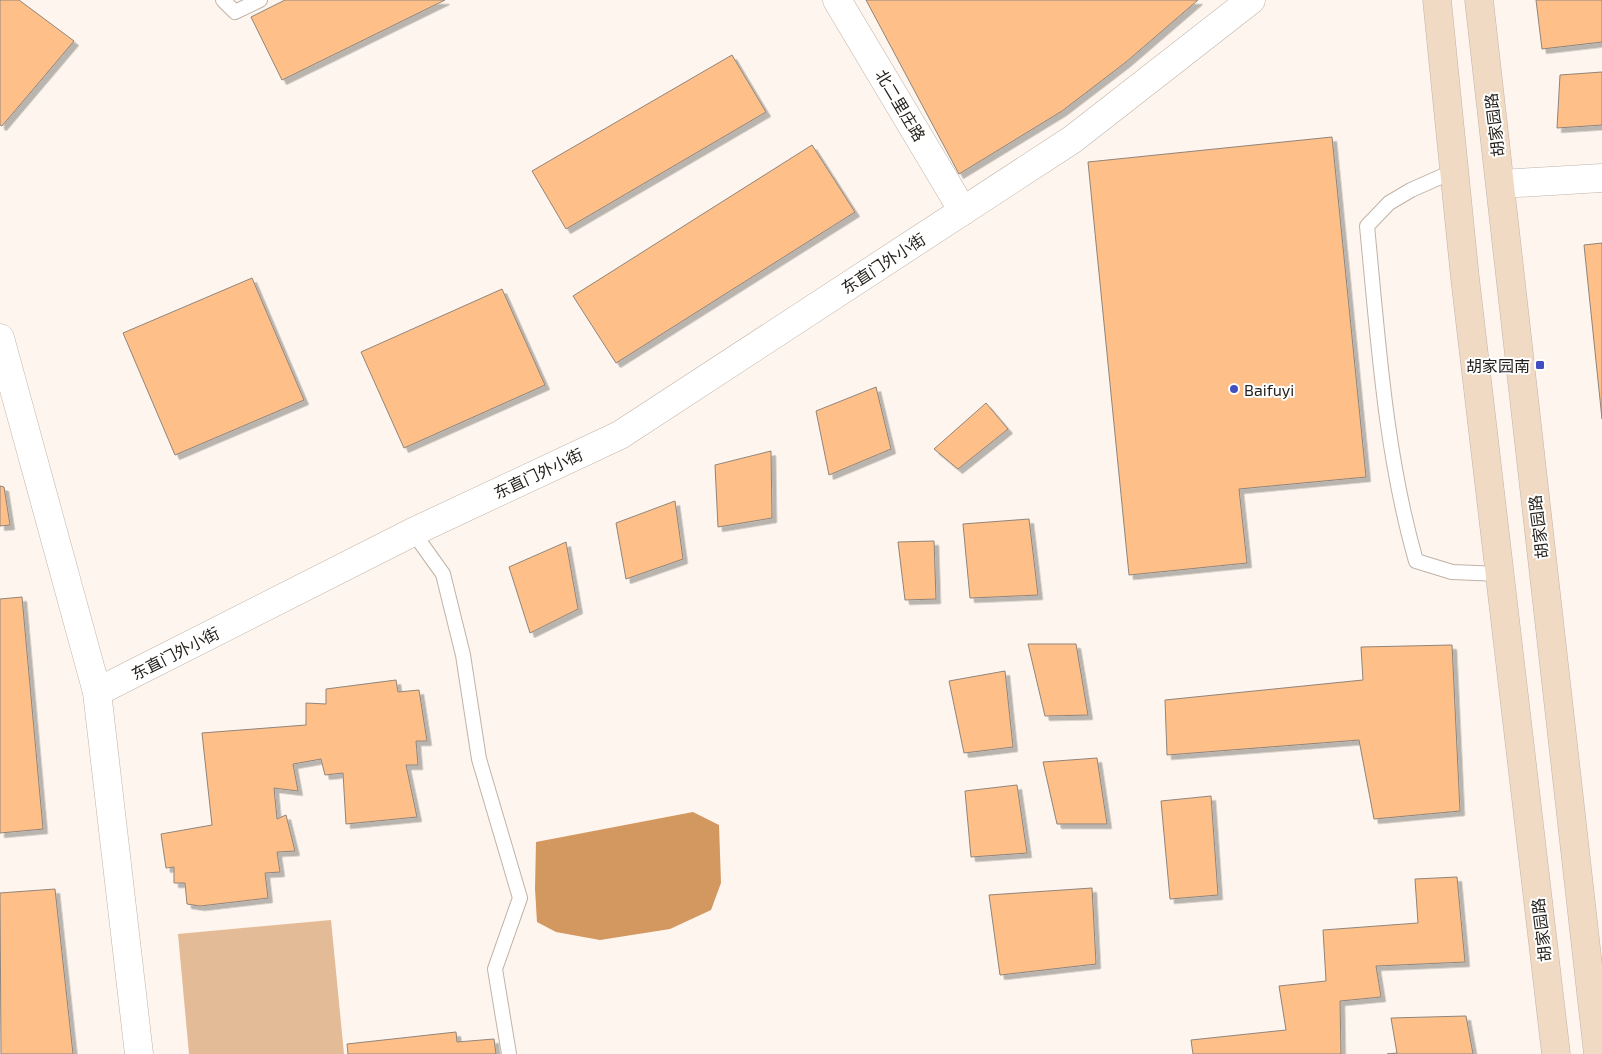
<svg xmlns="http://www.w3.org/2000/svg" width="1602" height="1054" font-family="'Exo 2','Noto Sans SC',sans-serif">
	<style>
		.green { fill: #e4bb97 }
		.water { fill: #d39760 }
		.building { fill: #fec088; stroke: #91847a; filter: url(#shadow) }
		.lines { fill: none; stroke-linecap: round; stroke-linejoin: round }
		.lane-casing { stroke: #c0b3a8; stroke-width: 16 }
		.street-casing { stroke: #c0b3a8; stroke-width: 29 }
		.secondary-casing { stroke: #c0b3a8; stroke-width: 29 }
		.lane { stroke: #fff; stroke-width: 14 }
		.street { stroke: #fff; stroke-width: 28 }
		.secondary { stroke: #f1dac4; stroke-width: 28 }
		.poi-dot { fill: #414fc3; stroke: #fff; stroke-width: 2 }
		.labels { text-anchor: middle; dominant-baseline: central; stroke-width: 4; stroke-linejoin: round; paint-order: stroke }
		.street-label { font-size: 16px; fill: #231f1a; stroke: #fff }
		.poi-label { font-size: 16px; fill: #231f1a; stroke: #fff; text-anchor: end }
	</style>
	<defs>
		<filter id="shadow"><feDropShadow dx="4.5" dy="4.5" stdDeviation="0" flood-color="#0004"/></filter>
	</defs>
	<rect width="100%" height="100%" fill="#fdf5ee"/>
	<!-- green -->
	<path class="green" d="M331,920L344,1054H189L178,934Z"/>
	<!-- water -->
	<path class="water" d="M693,812L719,825L721,883L711,910L670,929L600,940L556,932L537,922L535,889L536,842Z"/>
	<!-- building -->
	<g class="building">
		<path d="M0,0H19L74,41L2,126L0,125Z"/>
		<path d="M285,0H445L282,80L251,17Z"/>
		<path d="M866,0H1198L1126,62L1062,111L959,174Z"/>
		<path d="M1536,0H1602V42L1542,49Z"/>
		<path d="M732,55L766,112L566,229L532,171Z"/>
		<path d="M1602,72V125L1557,128L1560,75Z"/>
		<path d="M1332,137L1366,477L1239,489L1247,563L1129,575L1088,162Z"/>
		<path d="M812,145L855,212L616,363L573,296Z"/>
		<path d="M1602,243V419L1584,245Z"/>
		<path d="M252,278L304,400L175,455L123,333Z"/>
		<path d="M502,289L545,385L404,448L361,352Z"/>
		<path d="M876,387L891,449L829,475L816,411Z"/>
		<path d="M986,403L1008,429L958,469L934,449Z"/>
		<path d="M771,451L772,518L718,527L715,465Z"/>
		<path d="M0,486L4,487L10,525L0,526Z"/>
		<path d="M675,501L683,559L626,579L616,523Z"/>
		<path d="M1029,519L1038,595L970,598L963,524Z"/>
		<path d="M934,541L936,599L905,600L898,542Z"/>
		<path d="M566,542L578,609L530,633L509,567Z"/>
		<path d="M22,597L43,829L0,833V599Z"/>
		<path d="M1028,644H1076L1088,715L1045,716Z"/>
		<path d="M1452,645L1460,811L1374,819L1359,740L1167,755L1165,700L1363,680L1361,647Z"/>
		<path d="M1005,671L1013,747L964,753L949,681Z"/>
		<path d="M396,680L398,692L419,690L427,741H416L418,765H406L417,817L346,824L343,773L325,775L321,759L293,764L298,791L274,788L277,819L286,815L295,851L277,852L280,872L265,873L268,898L200,906L187,904L185,883H174V867L166,868L161,834L212,825L202,733L306,725V703L326,704V689Z"/>
		<path d="M1097,758L1107,824H1057L1043,762Z"/>
		<path d="M1017,785L1027,853L971,857L965,791Z"/>
		<path d="M1211,796L1218,895L1170,899L1161,801Z"/>
		<path d="M1457,877L1465,962L1376,966L1381,997L1340,1001L1341,1054H1193L1191,1040L1286,1030L1279,986L1326,981L1323,930L1418,923L1415,879Z"/>
		<path d="M1092,888L1096,964L1000,975L989,895Z"/>
		<path d="M55,889L73,1054H1L0,893Z"/>
		<path d="M1466,1016L1473,1054H1387L1397,1053L1391,1018Z"/>
		<path d="M456,1032L457,1042L494,1039L496,1054H348L347,1044Z"/>
	</g>
	<g class="lines">
		<!-- lane casing -->
		<g class="lane-casing">
			<g id="lane">
				<path d="M223,0L235,12L260,0"/>
				<path d="M1454,171L1411,190L1389,203L1367,226C1378,338 1385,453 1416,561L1452,572L1500,574"/>
				<path d="M413,532L443,574L463,655L479,759L520,898L495,969L509,1054"/>
			</g>
		</g>
		<!-- street casing -->
		<g class="street-casing">
			<g id="street">
				<path d="M837,0L963,211"/>
				<path d="M1501,184L1602,178"/>
				<path d="M0,338L97,692"/>
				<path d="M139,1054L97,692L413,532L620,435L1073,139L1251,0"/>
			</g>
		</g>
		<!-- secondary casing -->
		<g class="secondary-casing">
			<g id="secondary">
				<path d="M1437,0L1465,278L1556,1054"/>
				<path d="M1479,0L1598,1054"/>
			</g>
		</g>
		<!-- lane -->
		<use href="#lane" class="lane"/>
		<!-- street -->
		<use href="#street" class="street"/>
		<!-- secondary -->
		<use href="#secondary" class="secondary"/>
	</g>
	<!-- markers -->
	<g class="poi-dot">
		<rect x="1535" y="360" width="10" height="10" rx="2.5"/>
		<circle cx="1234" cy="389" r="5"/>
	</g>
	<g class="labels">
		<!-- street labels -->
		<g class="street-label">
			<text transform="translate(901 105) rotate(59)">北二里庄路</text>
			<text transform="translate(1494 125) rotate(-97)">胡家园路</text>
			<text transform="translate(883 263) rotate(-33)">东直门外小街</text>
			<text transform="translate(538 473) rotate(-25)">东直门外小街</text>
			<text transform="translate(1538 527) rotate(-97)">胡家园路</text>
			<text transform="translate(175 653) rotate(-27)">东直门外小街</text>
			<text transform="translate(1541 930) rotate(-97)">胡家园路</text>
		</g>
		<!-- poi labels -->
		<g class="poi-label">
			<text x="1530" y="365">胡家园南</text>
			<text x="1244" y="389" text-anchor="start">Baifuyi</text>
		</g>
	</g>
</svg>
